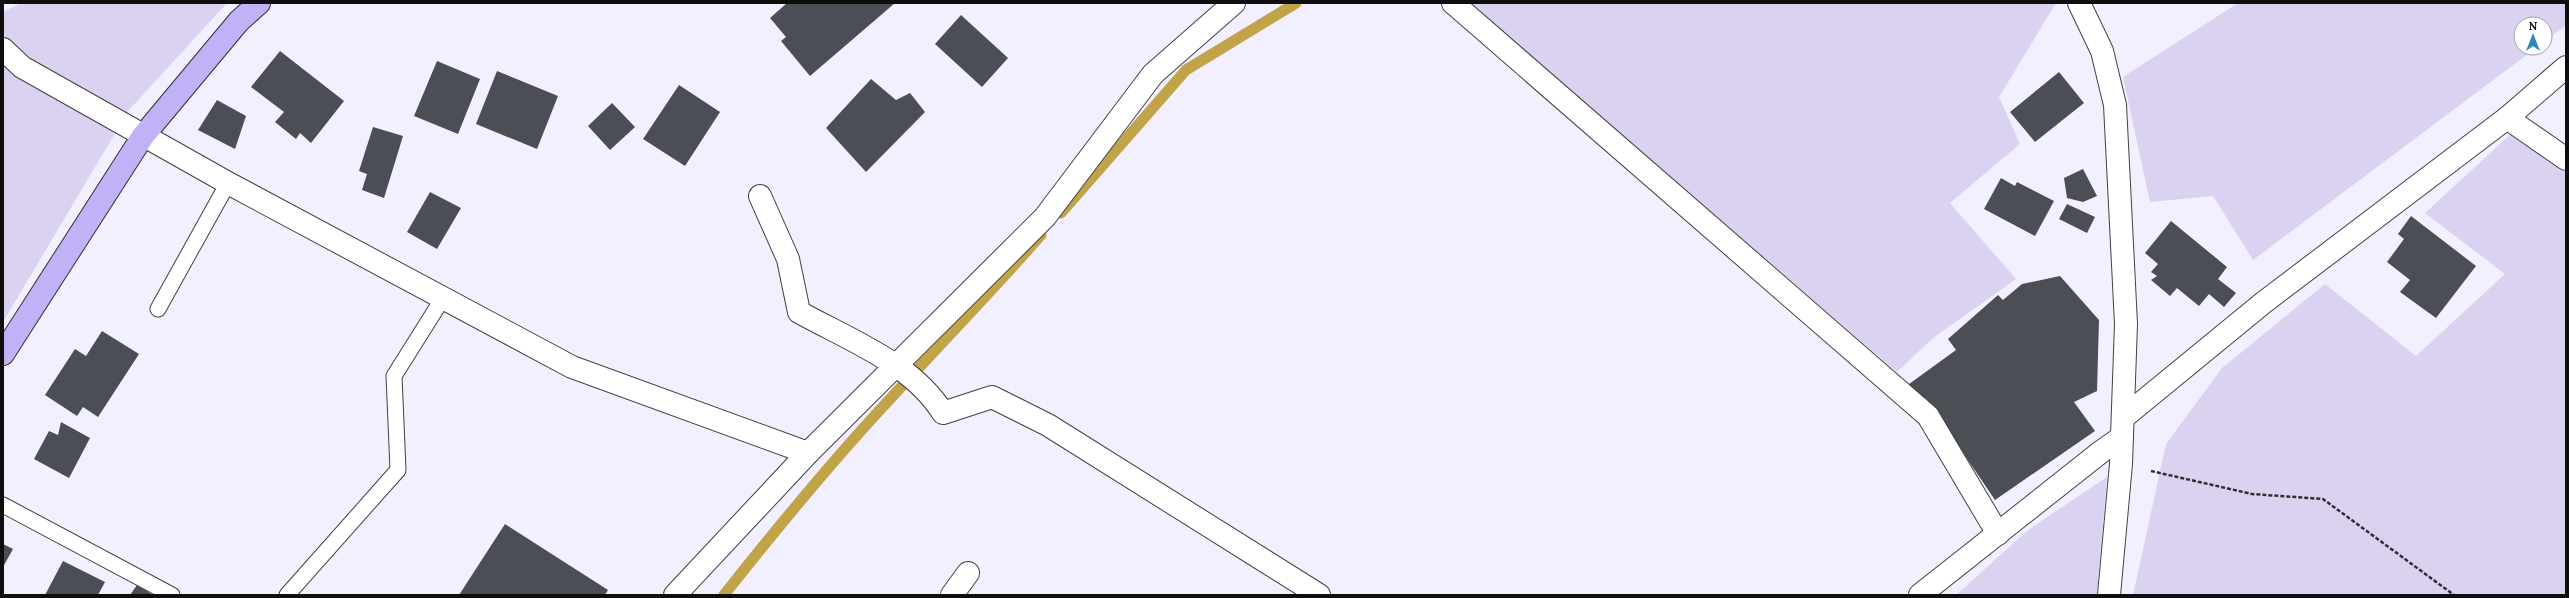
<svg xmlns="http://www.w3.org/2000/svg" width="2569" height="598" font-family="Lora,serif">
	<style>
		.farmland { fill: #dbd2f2 }
		.lines { fill: none; stroke-linecap: round; stroke-linejoin: round }
		.stream { stroke: #c1a447; stroke-width: 11 }
		.building { fill: #4b4e55 }
		.lane-casing { stroke: #414141; stroke-width: 17 }
		.street-casing { stroke: #414141; stroke-width: 24 }
		.secondary-casing { stroke: #303030; stroke-width: 24 }
		.path { stroke: #303030; stroke-width: 2.5; stroke-dasharray: 4 2; stroke-linecap: butt }
		.lane { stroke: #fff; stroke-width: 15 }
		.street { stroke: #fff; stroke-width: 22 }
		.secondary { stroke: #c3b1f7; stroke-width: 22 }
	</style>
	<rect width="100%" height="100%" fill="#f2f0fe"/>
	<!-- farmland -->
	<g class="farmland">
		<path d="M21,3H227L129,110L3,322V12Z"/>
		<path d="M1466,3H2056L1999,97L2020,144L1950,203L2016,279L1933,338L1897,372Z"/>
		<path d="M2238,3H2566V25L2545,41V24H2521V48H2536L2253,260L2213,196L2150,202L2123,77Z"/>
		<path d="M2512,133L2566,170V595H2133L2166,444L2222,368L2325,284L2416,356L2505,274L2425,213Z"/>
		<path d="M2107,477L2097,595H1956L2028,530Z"/>
	</g>
	<g class="lines">
		<!-- stream -->
		<g class="stream">
			<path d="M1061,213L1186,70L1296,3"/>
			<path d="M724,595C777,528 832,461 890,399C940,344 992,291 1041,235"/>
		</g>
	</g>
	<!-- building -->
	<g class="building">
		<path d="M787,3H895L810,76L781,41L786,37L770,18Z"/>
		<path d="M961,15L1008,58L982,87L935,44Z"/>
		<path d="M280,51L344,101L311,143L300,133L296,139L275,122L284,112L251,87Z"/>
		<path d="M437,61L480,79L458,134L414,116Z"/>
		<path d="M497,71L558,96L537,149L476,124Z"/>
		<path d="M2059,72L2084,103L2035,142L2010,112Z"/>
		<path d="M871,79L896,100L910,93L925,112L866,172L826,128Z"/>
		<path d="M679,85L720,112L685,166L643,139Z"/>
		<path d="M217,100L246,116L235,149L198,130Z"/>
		<path d="M612,103L635,127L610,150L588,126Z"/>
		<path d="M373,127L403,136L384,198L362,190L367,174L359,171Z"/>
		<path d="M2083,169L2097,196L2083,202L2067,198L2064,178Z"/>
		<path d="M2001,178L2015,186L2017,182L2054,201L2035,236L1984,209Z"/>
		<path d="M430,192L461,208L437,249L407,232Z"/>
		<path d="M2067,204L2095,217L2087,233L2059,219Z"/>
		<path d="M2411,216L2476,266L2436,318L2400,292L2410,280L2387,262L2404,239L2398,234Z"/>
		<path d="M2171,221L2227,267L2218,279L2236,293L2224,307L2209,294L2199,306L2177,288L2170,296L2151,280L2157,276L2151,272L2158,264L2145,253Z"/>
		<path d="M2060,276L2099,320L2097,391L2074,402L2095,431L1995,500L1926,398L1919,402L1905,387L1956,350L1948,339L1998,295L2003,300L2022,284Z"/>
		<path d="M102,331L139,354L98,417L83,407L77,416L45,395L75,349L86,356Z"/>
		<path d="M61,422L90,438L69,478L34,459L49,431L58,435Z"/>
		<path d="M505,524L608,590L605,595H459Z"/>
		<path d="M3,544L13,549L3,567Z"/>
		<path d="M63,561L105,582L98,595H45Z"/>
		<path d="M137,585L153,595H130Z"/>
	</g>
	<g class="lines">
		<!-- lane casing -->
		<g class="lane-casing">
			<g id="lane">
				<path d="M158,309L228,183"/>
				<path d="M3,505L172,595"/>
				<path d="M287,595L398,470L394,376L443,298"/>
			</g>
		</g>
		<!-- street casing -->
		<g class="street-casing">
			<g id="street">
				<path d="M1453,3L1928,416L1998,534"/>
				<path d="M2079,3L2102,51L2115,105L2126,324L2121,464L2109,595"/>
				<path d="M3,49L22,67L228,183L572,367L808,453"/>
				<path d="M2507,118L2566,159"/>
				<path d="M760,196L788,259L799,312C849,340 912,363 943,413L992,397L1048,425L1319,595"/>
				<path d="M2124,417L2263,303L2507,118L2566,67"/>
				<path d="M675,595L808,453L1045,217L1153,74L1234,3"/>
				<path d="M952,595L968,573"/>
				<path d="M1920,595L2102,451L2122,437"/>
			</g>
		</g>
		<!-- secondary casing -->
		<g class="secondary-casing">
			<path id="secondary" d="M3,354L143,136L239,21L259,3"/>
		</g>
		<!-- path -->
		<path class="path" d="M2151,471L2252,494L2323,499L2454,595"/>
		<!-- lane -->
		<use href="#lane" class="lane"/>
		<!-- street -->
		<use href="#street" class="street"/>
		<!-- secondary -->
		<use href="#secondary" class="secondary"/>
	</g>
	<!-- border -->
	<rect width="2569" height="598" fill="none" stroke="#0e0e0e" stroke-width="8"/>
	<!-- north arrow -->
	<g transform="translate(2533 36)"><circle r="19" fill="#ffffff" stroke="#9f9f9f"/>
	<path d="M0-3L7 15L0 10L-7 15Z" fill="#3289b1"/>
	<text y="-6" font-size="11" font-weight="bold" text-anchor="middle" fill="#0e0e0e">N</text>
	</g>
</svg>
